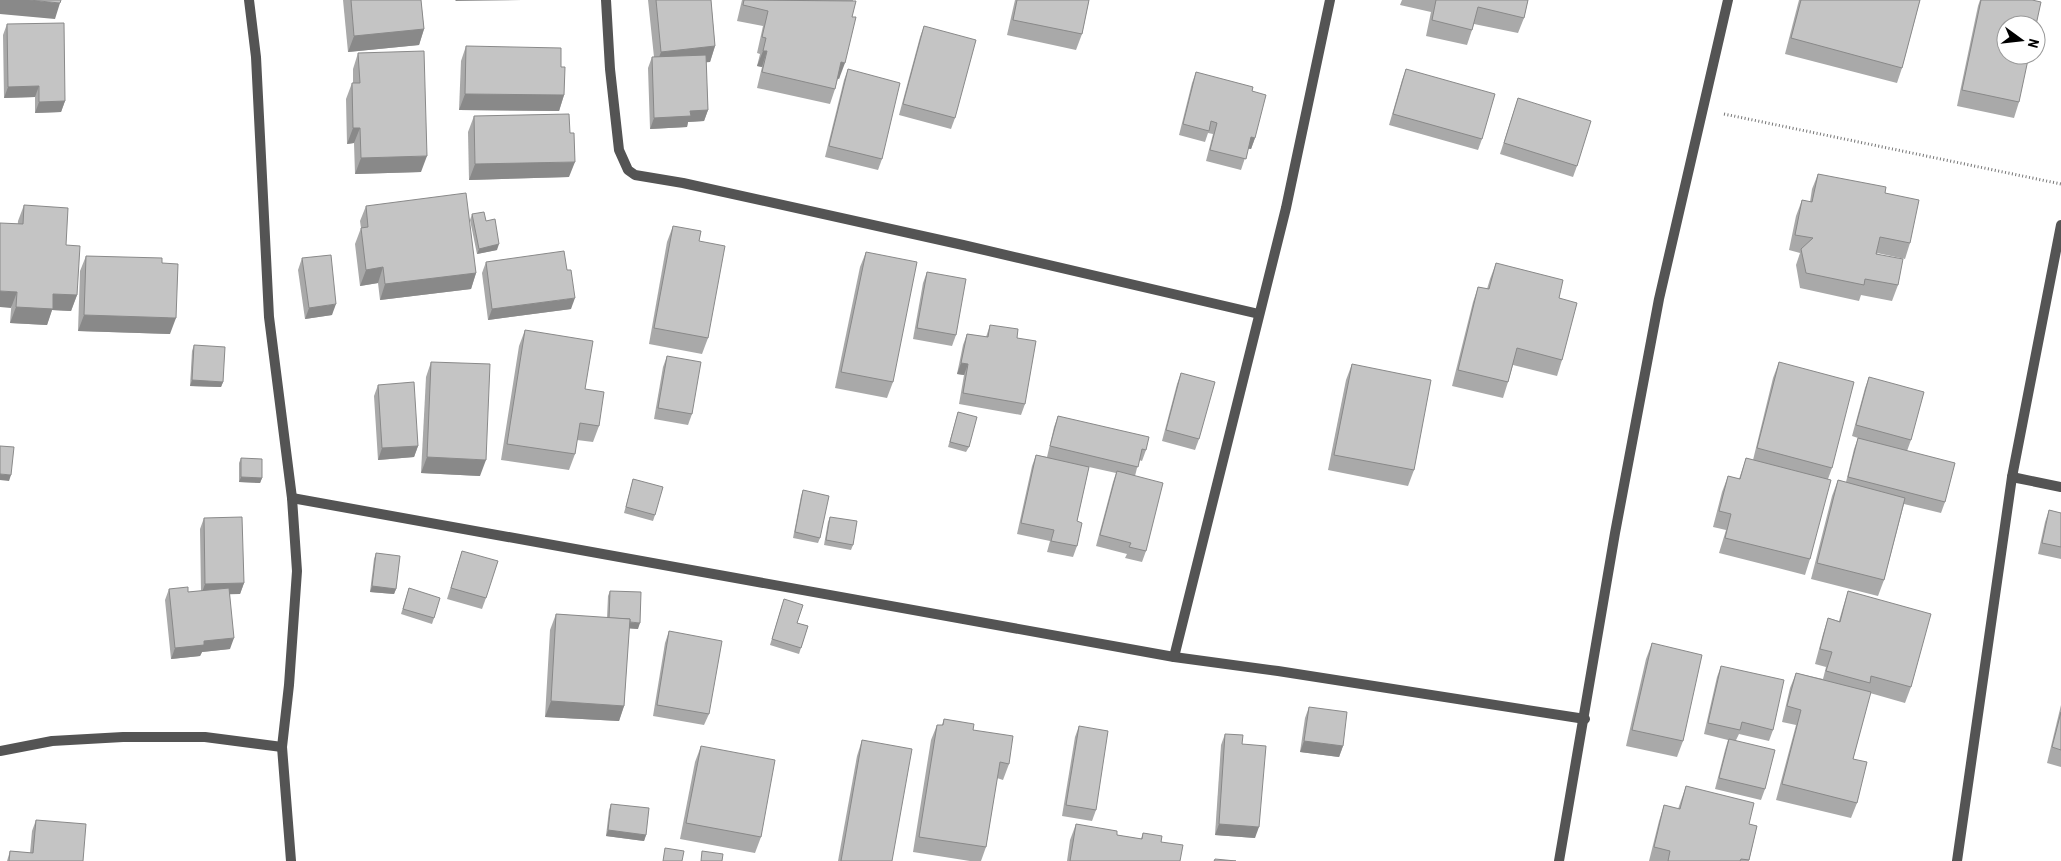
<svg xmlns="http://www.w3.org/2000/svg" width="2061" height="861" font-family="'Roboto Condensed',sans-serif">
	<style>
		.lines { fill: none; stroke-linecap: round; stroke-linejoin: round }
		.path { stroke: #767676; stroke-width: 3; stroke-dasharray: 1 2.5; stroke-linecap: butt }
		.street { stroke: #545454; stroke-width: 10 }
		.wall { fill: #a9a9a9 }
		.shaded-wall { fill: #898989 }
		.building { fill: #c4c4c4; stroke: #898989 }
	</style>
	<rect width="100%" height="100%" fill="#fff"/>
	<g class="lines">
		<!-- path -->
		<path class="path" d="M1724,114L2061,184"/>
		<!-- street -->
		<g class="street">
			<path d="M249,0L256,57L269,317L292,498L297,571L289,685L282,747L291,861"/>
			<path d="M606,0L610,69L619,150L628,170L635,175L683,183L963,245L1259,314"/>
			<path d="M2012,477L2061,487"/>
			<path d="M292,498L1174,657L1278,671L1585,719"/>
			<path d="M1174,657L1286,208L1330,0"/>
			<path d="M0,751L52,741L123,737H205L282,747"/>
			<path d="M1559,861L1615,533L1659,299L1728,0"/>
			<path d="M1957,861L2012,477L2061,225"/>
		</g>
	</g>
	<!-- wall -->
	<g class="wall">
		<path d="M343,0H421L424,29L419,45L348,52Z"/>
		<path d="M648,0H711L715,46L710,62H706L708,110L704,121L688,122L687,127L650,129L648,68L652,57H654Z"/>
		<path d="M742,0H853L852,17L839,79L838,78L835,89L830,104L757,88L762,67L757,66L760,54L757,53L763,26L737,21Z"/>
		<path d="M1015,0H1089L1082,34L1076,50L1007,35Z"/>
		<path d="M1402,0H1528L1524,18L1518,33L1474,24L1467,45L1426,36L1431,12L1400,5Z"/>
		<path d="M1799,0H1920L1902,68L1897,83L1785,54Z"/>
		<path d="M1980,0H1981L2019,102L2014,118L1957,106L1978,6Z"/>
		<path d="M7,24L65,101L61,112L35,113V97L4,98L3,35Z"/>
		<path d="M924,26L955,118L951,129L899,115L920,37Z"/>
		<path d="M466,46L561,67L564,95L559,111L459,110L461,61Z"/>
		<path d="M358,53L421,172L355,174L354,143L347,144L346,99L352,83H353V69Z"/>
		<path d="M848,69L882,159L878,170L825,157L844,80Z"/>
		<path d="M1406,69L1482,139L1478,150L1389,125L1402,80Z"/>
		<path d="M1196,72L1252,91L1255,138L1251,149H1248L1241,170L1206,161L1213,134L1208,133L1205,142L1179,135L1192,83Z"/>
		<path d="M1518,98L1577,166L1573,177L1500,154Z"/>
		<path d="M474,116L569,177L469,180L468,132Z"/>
		<path d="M1818,174L1885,193L1910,243L1905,259L1877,253L1898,285L1892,301L1861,295L1859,301L1800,288L1796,265L1800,253L1789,250L1796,216L1802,200L1810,202L1812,189Z"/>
		<path d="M24,205L66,245L77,295L71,311L52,310L47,325L10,323L18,221Z"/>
		<path d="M366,206L476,273L471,289L380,300L378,283L360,286L355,244L361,228L360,221Z"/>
		<path d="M472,214L486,221L497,250L477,254L470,220Z"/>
		<path d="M673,226L708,338L702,354L649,344L667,242Z"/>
		<path d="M866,252L893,382L887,398L835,388L860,267Z"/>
		<path d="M86,256L162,263L170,334L78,331L80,271Z"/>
		<path d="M302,258L332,315L305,319L298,270Z"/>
		<path d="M486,262L571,309L488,320L482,273Z"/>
		<path d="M1496,263L1559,298L1562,360L1557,376L1513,365L1508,382L1503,398L1452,386L1473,302L1478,287L1487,289L1490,279Z"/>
		<path d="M927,272L956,335L952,346L913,339L923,283Z"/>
		<path d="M990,325L1017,338L1025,404L1021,415L959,404L964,375L957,374L963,345L967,334L986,337Z"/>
		<path d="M525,330L585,389L599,426L593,442L577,440L575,454L569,470L501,460L519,346Z"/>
		<path d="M194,345L223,382L221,387L190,386L192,351Z"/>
		<path d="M667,356L692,414L688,425L654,419L663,367Z"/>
		<path d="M431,362L480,476L421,473L426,377Z"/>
		<path d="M1779,362L1832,468L1828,479L1810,559L1805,575L1719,553L1726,530L1713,527L1722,492L1728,476L1739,479L1746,458L1753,460L1773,378Z"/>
		<path d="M1352,364L1414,470L1408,486L1328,470L1346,380Z"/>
		<path d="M1181,373L1199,439L1195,450L1162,441L1177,384Z"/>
		<path d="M1869,377L1911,440L1907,451L1945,502L1941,513L1904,504L1884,580L1878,596L1811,579L1832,496L1838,480L1846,482L1854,449L1858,438L1852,436L1865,388Z"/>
		<path d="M378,385L418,446L414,457L378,460L374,396Z"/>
		<path d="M958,412L969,447L966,452L948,447Z"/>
		<path d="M1058,416L1146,450L1142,461L1139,460L1135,476L1146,551L1142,562L1125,558L1127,554L1096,546L1113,482L1116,473L1089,467L1077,521V546L1073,557L1047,552L1050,541L1017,534L1032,466L1036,455L1047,457L1054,427Z"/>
		<path d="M241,458L262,478L260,483L239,482V463Z"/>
		<path d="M633,479L655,515L653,521L624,513Z"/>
		<path d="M803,490L820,538L818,543L793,538L801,496Z"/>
		<path d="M2049,510L2061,513V559L2038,554L2045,522Z"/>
		<path d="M830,517L853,545L851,550L824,545L828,522Z"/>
		<path d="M204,518L244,583L240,594H230V649L202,652L200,656L171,659L165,600L169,589L188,592L201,591L200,529Z"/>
		<path d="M462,551L486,598L482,609L447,599Z"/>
		<path d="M376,553L396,589L394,594L370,592L374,559Z"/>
		<path d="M409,588L434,618L432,624L401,614Z"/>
		<path d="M610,591L638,629L629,628L624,706L619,721L545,717L550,630L556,614L607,618L608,596Z"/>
		<path d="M1848,591L1911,687L1905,703L1870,693L1853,759L1857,803L1851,818L1776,800L1796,725L1782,722L1790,688L1796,673L1823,679L1826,667L1815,664L1823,634L1828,618L1839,621L1843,607Z"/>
		<path d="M782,605L797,623L808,626L799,654L770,645Z"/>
		<path d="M669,631L709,714L704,725L653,716L665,643Z"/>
		<path d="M1652,643L1683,741L1677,757L1626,746L1646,659Z"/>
		<path d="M1721,666L1773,730L1769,741L1739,734L1736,740L1765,789L1761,800L1715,789L1725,750L1728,740L1704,734L1717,677Z"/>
		<path d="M2061,705V767L2047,763Z"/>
		<path d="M1309,707L1343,746L1339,757L1300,752L1305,718Z"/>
		<path d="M944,719L973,730L1009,764L1003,780L997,778L986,847L981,861H970L913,852L931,740L937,725H942Z"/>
		<path d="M1079,726L1096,810L1092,821L1062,816L1075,737Z"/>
		<path d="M1225,734L1255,838L1215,835L1221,745Z"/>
		<path d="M862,740L892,861H838L857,756Z"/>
		<path d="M701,746L761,837L755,853L680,839L695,762Z"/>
		<path d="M1686,786L1749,824L1757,826L1749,861H1649L1659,821L1664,805L1678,809Z"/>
		<path d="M611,804L646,835L644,841L606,836L609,810Z"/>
		<path d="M36,820L83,861H7L10,851L30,853L32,831Z"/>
		<path d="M1076,824L1117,835L1141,839L1143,833L1161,842L1180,861H1067L1070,840Z"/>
	</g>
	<!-- shaded-wall -->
	<g class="shaded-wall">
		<path d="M0,0H29L60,3L55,19L0,14Z"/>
		<path d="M456,0H522L455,1Z"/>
		<path d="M424,29L419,45L348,52L354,36Z"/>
		<path d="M715,46L710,62L655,67L661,52Z"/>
		<path d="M763,51H767L762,67L757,66Z"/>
		<path d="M841,62L845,63L839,79L836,78Z"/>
		<path d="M39,86L35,97L4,98L8,87Z"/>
		<path d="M465,94L564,95L559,111L459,110Z"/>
		<path d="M65,101L61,112L35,113L39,102Z"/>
		<path d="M708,110L704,121L688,122L687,127L650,129L654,118L690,111Z"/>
		<path d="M353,128H360L354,143L347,144Z"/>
		<path d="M1251,137L1255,138L1251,149L1247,148Z"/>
		<path d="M427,156L421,172L355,174L361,158Z"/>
		<path d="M575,162L569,177L469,180L475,164Z"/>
		<path d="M499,244L497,250L477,254L479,249Z"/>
		<path d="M383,267L378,283L360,286L366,270Z"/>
		<path d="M476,273L471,289L380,300L385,284Z"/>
		<path d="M0,291L17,292L11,308L0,307Z"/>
		<path d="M53,294L77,295L71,311L52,310L47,325L10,323L16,307Z"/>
		<path d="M575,298L571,309L488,320L492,309Z"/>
		<path d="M336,304L332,315L305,319L309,308Z"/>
		<path d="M84,315L176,318L170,334L78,331Z"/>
		<path d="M961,363L968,364L964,375L957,374Z"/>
		<path d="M192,380L223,382L221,387L190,386Z"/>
		<path d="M418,446L414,457L378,460L382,448Z"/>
		<path d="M427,457L486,460L480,476L421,473Z"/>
		<path d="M0,474L11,475L9,481L0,480Z"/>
		<path d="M241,477L262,478L260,483L239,482Z"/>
		<path d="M244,583L240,594L201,595L205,584Z"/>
		<path d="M372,586L396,589L394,594L370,592Z"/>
		<path d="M609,622L640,623L638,629L607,627Z"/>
		<path d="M234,638L230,649L202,652L200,656L171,659L175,648L204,641Z"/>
		<path d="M551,701L624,706L619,721L545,717Z"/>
		<path d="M1304,741L1343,746L1339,757L1300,752Z"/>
		<path d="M1219,824L1259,827L1255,838L1215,835Z"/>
		<path d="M608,830L646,835L644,841L606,836Z"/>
	</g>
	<!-- building -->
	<g class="building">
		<path d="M29,0H61L60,3Z"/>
		<path d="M351,0H421L424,29L354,36Z"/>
		<path d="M656,0H711L715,46L661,52Z"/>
		<path d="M744,0L856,1L852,17H856L845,63L841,62L835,89L762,72L767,51H763L766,38L762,37L768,11L743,5Z"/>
		<path d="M1017,0H1089L1082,34L1013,20Z"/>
		<path d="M1436,0H1528L1524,18L1478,7L1472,30L1432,20Z"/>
		<path d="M1801,0H1920L1902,68L1791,38Z"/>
		<path d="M1981,0H2032L2041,2L2036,25H2006V55H2029L2019,102L1962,90Z"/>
		<path d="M64,23L65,101L39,102V86L8,87L7,24Z"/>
		<path d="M924,26L976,40L955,118L903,104Z"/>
		<path d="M466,46L561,48V67H565L564,95L465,94Z"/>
		<path d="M424,51L427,156L361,158L360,128H353L352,83H360L358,53Z"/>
		<path d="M706,55L708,110L690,111L691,116L654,118L652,57Z"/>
		<path d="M848,69L900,83L882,159L829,146Z"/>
		<path d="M1406,69L1495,94L1482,139L1393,114Z"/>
		<path d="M1196,72L1253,87L1252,91L1266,95L1255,138L1251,137L1246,159L1210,150L1217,123L1211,121L1209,131L1183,124Z"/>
		<path d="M1518,98L1591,121L1577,166L1504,143Z"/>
		<path d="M569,114L570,133H574L575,162L475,164L474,116Z"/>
		<path d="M1818,174L1886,187L1885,193L1919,200L1910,243L1880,237L1876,254L1903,259L1898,285L1865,279L1864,285L1806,273L1801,249L1813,238L1795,235L1802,200L1812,202Z"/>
		<path d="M466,193L476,273L385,284L383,267L366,270L361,228L368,227L366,206Z"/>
		<path d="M24,205L68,208L66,245L80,246L77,295L53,294V309L16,307L17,292L0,291V223L23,224Z"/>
		<path d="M484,212L486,221L495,219L499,244L479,249L472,214Z"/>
		<path d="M673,226L701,231L699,241L725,246L708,338L654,328Z"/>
		<path d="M564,251L567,270H571L575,298L492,309L486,262Z"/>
		<path d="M866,252L917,262L893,382L841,372Z"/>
		<path d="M331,255L336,304L309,308L302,258Z"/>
		<path d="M86,256L162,258V263L178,264L176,318L84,315Z"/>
		<path d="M1496,263L1563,280L1559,298L1577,303L1562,360L1517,348L1508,382L1458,370L1478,287L1489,289Z"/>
		<path d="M927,272L966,279L956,335L917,328Z"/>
		<path d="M990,325L1018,329L1017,338L1036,341L1025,404L963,393L968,364L961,363L967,334L988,337Z"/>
		<path d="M525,330L593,341L585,389L604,392L599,426L580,423L575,454L507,444Z"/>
		<path d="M194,345L225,347L223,382L192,380Z"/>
		<path d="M667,356L701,362L692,414L658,408Z"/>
		<path d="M431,362L490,364L486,460L427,457Z"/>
		<path d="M1779,362L1854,382L1832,468L1757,448Z"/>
		<path d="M1352,364L1431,380L1414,470L1334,455Z"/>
		<path d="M1181,373L1215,382L1199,439L1166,430Z"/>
		<path d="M1869,377L1924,392L1911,440L1856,425Z"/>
		<path d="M414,382L418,446L382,448L378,385Z"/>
		<path d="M958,412L977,417L969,447L950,442Z"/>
		<path d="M1058,416L1149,437L1146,450L1142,449L1138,467L1050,446Z"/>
		<path d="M1858,438L1955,463L1945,502L1848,477Z"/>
		<path d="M0,446L14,447L11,475L0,474Z"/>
		<path d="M1036,455L1089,467L1077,521L1082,523L1077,546L1051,541L1054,530L1021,523Z"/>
		<path d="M241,458L262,459V478L241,477Z"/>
		<path d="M1746,458L1831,480L1810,559L1725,538L1731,514L1719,511L1728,476L1740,479Z"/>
		<path d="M1117,471L1163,483L1146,551L1129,547L1131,543L1100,535Z"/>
		<path d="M633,479L663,487L655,515L626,507Z"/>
		<path d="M1838,480L1905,498L1884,580L1817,563Z"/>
		<path d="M803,490L829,496L820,538L795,532Z"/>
		<path d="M2049,510L2061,513V547L2042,543Z"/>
		<path d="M242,517L244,583L205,584L204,518Z"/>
		<path d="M830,517L857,521L853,545L826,540Z"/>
		<path d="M462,551L498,561L486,598L451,588Z"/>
		<path d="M376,553L400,556L396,589L372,586Z"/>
		<path d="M188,587V592L229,588L234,638L204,641V645L175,648L169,589Z"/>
		<path d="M409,588L440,598L434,618L403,609Z"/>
		<path d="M610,591L641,592L640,623L630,622V619L609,618Z"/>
		<path d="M1848,591L1931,614L1911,687L1871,676L1870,683L1826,671L1832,652L1820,649L1828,618L1840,622Z"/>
		<path d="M784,599L803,605L797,623L808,626L801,648L772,639Z"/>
		<path d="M556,614L630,619L624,706L551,701Z"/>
		<path d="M669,631L722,641L709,714L657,705Z"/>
		<path d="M1652,643L1702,655L1683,741L1632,730Z"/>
		<path d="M1721,666L1784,680L1773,730L1742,722L1740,730L1708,723Z"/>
		<path d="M1796,673L1871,692L1853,759L1867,762L1857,803L1782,784L1801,710L1787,706Z"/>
		<path d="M1309,707L1347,712L1343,746L1304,741Z"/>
		<path d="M2061,712V750L2052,747Z"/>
		<path d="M944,719L974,724L973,730L1013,736L1009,764L1000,762L986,847L919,837L937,725H943Z"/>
		<path d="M1079,726L1108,731L1096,810L1066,805Z"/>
		<path d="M1225,734L1243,735L1242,744L1266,746L1259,827L1219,824Z"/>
		<path d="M1729,739L1775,750L1765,789L1719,778Z"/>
		<path d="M862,740L912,749L892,861H841Z"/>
		<path d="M701,746L775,760L761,837L686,823Z"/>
		<path d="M1686,786L1754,803L1749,824L1757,826L1749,860L1741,859L1740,861H1668L1670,851L1654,847L1664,805L1680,809Z"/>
		<path d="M611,804L649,808L646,835L608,830Z"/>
		<path d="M36,820L86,824L83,861H9L10,851L33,853Z"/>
		<path d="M1076,824L1117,831V835L1142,839L1143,833L1162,836L1161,842L1183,845L1180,861H1070Z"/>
		<path d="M665,848L684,851L682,861H663Z"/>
		<path d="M702,851L723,854L722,861H701Z"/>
		<path d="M1215,859L1236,861H1214Z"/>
	</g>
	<!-- north arrow -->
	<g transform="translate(2021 40) rotate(105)"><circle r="24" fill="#ffffff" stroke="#999999"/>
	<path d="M0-4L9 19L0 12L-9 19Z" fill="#000000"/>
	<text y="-8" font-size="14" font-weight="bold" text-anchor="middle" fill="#000000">N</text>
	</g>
</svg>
